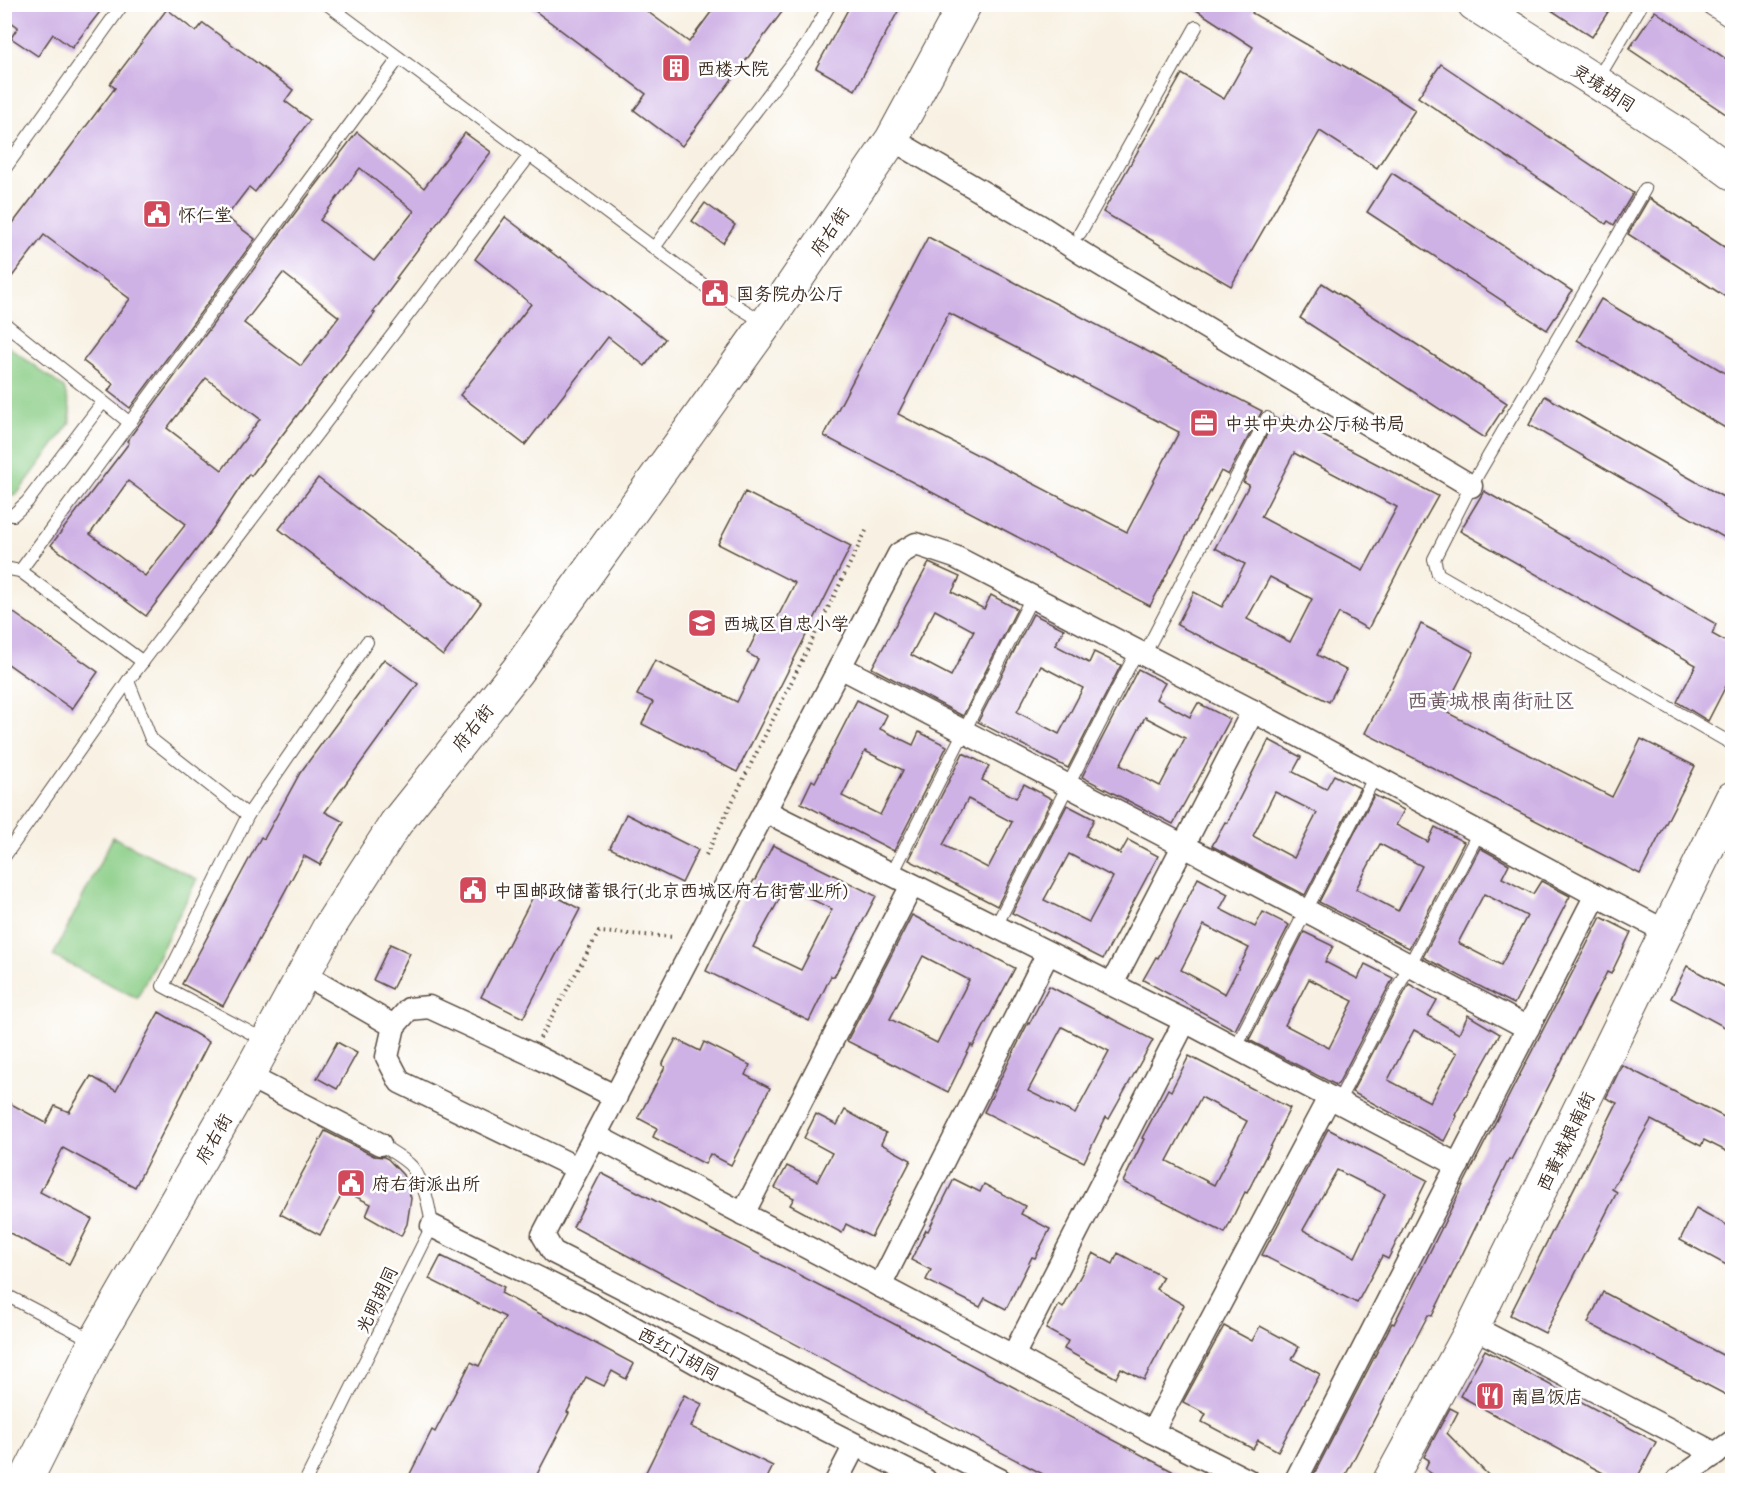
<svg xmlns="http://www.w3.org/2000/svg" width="1737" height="1485" font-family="Mali,'LXGW WenKai TC',sans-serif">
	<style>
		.green { fill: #8bce87; stroke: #637c52; stroke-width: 1.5 }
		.building { fill: #cfb2e5; fill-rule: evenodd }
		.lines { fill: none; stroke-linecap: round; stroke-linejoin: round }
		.lane-casing { stroke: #57483c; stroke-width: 14 }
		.street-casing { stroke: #57483c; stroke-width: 25 }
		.secondary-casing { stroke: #57483c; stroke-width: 35 }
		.path { stroke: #57483c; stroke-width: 4; stroke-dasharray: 1.5 4.5; stroke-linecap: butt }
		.lane { stroke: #fff; stroke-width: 12 }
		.street { stroke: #fff; stroke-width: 22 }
		.secondary { stroke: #fff; stroke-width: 33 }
		.labels { text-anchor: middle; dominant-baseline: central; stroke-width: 5; stroke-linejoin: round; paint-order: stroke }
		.poi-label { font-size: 18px; fill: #3b2a1e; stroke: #fff; text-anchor: start }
		.street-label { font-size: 18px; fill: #3b2a1e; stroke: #fff }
		.quarter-label { font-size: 21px; fill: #6f5a64; stroke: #fff }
	</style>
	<rect width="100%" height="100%" fill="#fff"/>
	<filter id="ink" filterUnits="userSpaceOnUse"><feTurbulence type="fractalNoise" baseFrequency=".0167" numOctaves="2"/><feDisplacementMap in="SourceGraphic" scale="12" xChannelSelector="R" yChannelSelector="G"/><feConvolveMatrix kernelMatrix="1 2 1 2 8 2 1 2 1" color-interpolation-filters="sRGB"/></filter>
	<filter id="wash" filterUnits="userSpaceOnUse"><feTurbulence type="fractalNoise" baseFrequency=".008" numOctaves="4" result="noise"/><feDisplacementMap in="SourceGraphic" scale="24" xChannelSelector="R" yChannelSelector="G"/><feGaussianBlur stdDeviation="1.35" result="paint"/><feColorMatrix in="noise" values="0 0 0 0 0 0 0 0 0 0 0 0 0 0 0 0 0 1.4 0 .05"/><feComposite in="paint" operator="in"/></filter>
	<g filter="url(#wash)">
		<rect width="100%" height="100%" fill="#f8f1e3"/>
		<!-- green -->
		<g class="green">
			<path d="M5,344L64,388L70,408V423L18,493L5,498Z"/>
			<path d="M113,837L197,879L137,998L53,956Z"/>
		</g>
		<g id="blocks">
			<!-- building -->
			<g class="building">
				<path d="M4,4H106L72,48L53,34L38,56L11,38L18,27L4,17Z"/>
				<path d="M526,4H637L689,42L717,4H788L682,146L634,110L646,94Z"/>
				<path d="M851,4H902L855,90L816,68Z"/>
				<path d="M1187,4H1257L1252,13L1377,85L1415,110L1377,168L1320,131L1231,286L1103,212L1182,74L1224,99L1253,47Z"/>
				<path d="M1542,4H1613L1592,37Z"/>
				<path d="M167,9L196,32L203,23L293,90L285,101L310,120L255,192L249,187L226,217L255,239L130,408L108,391L113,384L83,361L130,299L44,235L4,287V235L115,88L110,84Z"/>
				<path d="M1655,11L1732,63V118L1629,49Z"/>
				<path d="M1441,64L1633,193L1614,225L1608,221L1606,224L1418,97Z"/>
				<path d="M357,132L424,188L465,133L491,152L396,278L398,279L373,312L375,313L251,476L249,474L216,524L146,616L51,545L129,443L127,441L301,205ZM360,168L414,211L374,261L320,220ZM283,273L339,317L301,366L244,323ZM206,378L260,419L222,470L167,428ZM128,481L186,524L145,576L90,534Z"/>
				<path d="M1392,173L1572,291L1547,330L1367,212Z"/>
				<path d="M1649,198L1732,252V301L1628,234Z"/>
				<path d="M705,203L735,225L723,243L692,221Z"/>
				<path d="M505,217L559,258L560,257L665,339L645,366L608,337L525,445L460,395L531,304L475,259Z"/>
				<path d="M928,237L1262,411L1228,475L1221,471L1150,606L824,436ZM949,313L1179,432L1127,532L898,414Z"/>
				<path d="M1322,283L1507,403L1484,438L1300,318Z"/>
				<path d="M1601,299L1732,377V432L1577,340Z"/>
				<path d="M1545,396L1732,502V542L1529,425Z"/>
				<path d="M1284,415L1438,496L1424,521L1368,629L1339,613L1317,655L1346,670L1329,702L1177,625L1194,592L1222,607L1245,564L1215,548L1249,485L1243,482L1275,418L1281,421ZM1294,453L1397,507L1363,571L1261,517ZM1270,577L1312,599L1290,642L1247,619Z"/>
				<path d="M318,478L481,603L443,656L279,529Z"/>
				<path d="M1484,491L1716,624L1712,634L1732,645V674L1708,721L1677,702L1696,665L1460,531Z"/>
				<path d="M745,492L851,546L737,772L642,724L653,702L637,695L655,660L737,702L758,659L747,653L762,623L772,628L795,583L718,544Z"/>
				<path d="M929,563L960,577L952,592L984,609L991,595L1017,609L963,716L872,668ZM935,610L974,631L951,676L911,655Z"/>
				<path d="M4,606L98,672L72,709L4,661Z"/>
				<path d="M1033,614L1064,629L1055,645L1089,663L1094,652L1121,665L1068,768L978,722ZM1041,666L1083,688L1059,734L1017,712Z"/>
				<path d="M1421,624L1474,652L1444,711L1612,797L1641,739L1695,766L1640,874L1365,733Z"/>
				<path d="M384,659L418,684L325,812L344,822L320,865L304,856L223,1006L182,984L261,837L264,839L300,773Z"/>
				<path d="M1138,669L1165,683L1156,699L1190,717L1198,703L1230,719L1191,793H1190L1173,824L1082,777ZM1145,717L1185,738L1160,786L1120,765Z"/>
				<path d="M857,700L887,715L880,729L913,745L919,732L947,746L894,851L801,803L812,780L815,782ZM865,751L903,770L880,815L842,796Z"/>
				<path d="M1269,740L1301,757L1293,772L1326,789L1334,775L1360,788L1305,895L1212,846L1225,822L1227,823ZM1275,792L1317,813L1294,858L1253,836Z"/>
				<path d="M963,753L989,766L982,780L1016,798L1024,784L1052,799L997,906L909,860ZM968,799L1012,822L988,868L943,845Z"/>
				<path d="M1374,795L1404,810L1396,825L1428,842L1435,827L1464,842L1409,948L1319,902ZM1380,844L1422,866L1398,911L1356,889Z"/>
				<path d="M1067,805L1094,819L1086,836L1120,854L1128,840L1158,856L1103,959L1012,913ZM1069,854L1113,877L1089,922L1044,900Z"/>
				<path d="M626,814L698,850L682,883L610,848Z"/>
				<path d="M773,845L876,896L834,977L831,976L809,1021L706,971L724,933L754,880H755ZM786,887L832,909L801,970L753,947Z"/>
				<path d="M1480,848L1509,864L1502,878L1533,894L1541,881L1570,896L1514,1004L1423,957ZM1484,894L1527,916L1501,965L1458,943Z"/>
				<path d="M1198,878L1228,894L1220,909L1255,927L1263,912L1289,925L1235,1030L1143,980L1156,957L1158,958ZM1204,925L1249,948L1225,994L1181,970Z"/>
				<path d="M538,887L580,909L523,1018L481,997Z"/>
				<path d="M912,915L1015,968L973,1047L971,1045L948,1092L847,1041ZM923,956L969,980L937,1043L890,1019Z"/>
				<path d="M1601,917L1631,932L1611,974L1607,972L1511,1160L1509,1159L1432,1316L1428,1315L1343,1480H1311L1392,1323L1394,1324L1461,1189Z"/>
				<path d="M1304,932L1333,946L1325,962L1358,979L1365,964L1393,978L1338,1084L1336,1085L1249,1040ZM1309,979L1353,1001L1329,1048L1285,1025Z"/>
				<path d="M390,944L410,953L392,989L373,980Z"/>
				<path d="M1687,966L1732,991V1031L1671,998Z"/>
				<path d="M1409,984L1437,1000L1428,1016L1459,1034L1468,1015L1500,1034L1455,1115L1457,1116L1444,1141L1352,1092ZM1414,1030L1457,1053L1430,1102L1388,1080Z"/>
				<path d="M1049,986L1153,1040L1109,1119L1106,1117L1084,1162L984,1112L1028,1023L1029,1024ZM1062,1027L1109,1051L1075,1114L1028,1091Z"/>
				<path d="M159,1012L209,1042L135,1187L63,1148L40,1192L92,1219L69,1264L4,1230V1100L46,1123L55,1106L69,1112L91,1076L116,1091Z"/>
				<path d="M676,1039L700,1051L704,1042L750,1065L745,1075L770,1088L731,1165L710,1154L705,1164L653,1137L657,1128L638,1118L665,1067L662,1065Z"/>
				<path d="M337,1042L357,1053L337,1089L317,1078Z"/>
				<path d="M1189,1056L1290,1108L1247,1193L1245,1192L1225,1233L1123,1182L1144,1139L1142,1138L1168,1089L1171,1091ZM1201,1097L1247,1121L1214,1185L1167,1161Z"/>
				<path d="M1622,1065L1732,1121V1154L1704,1140L1701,1146L1651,1120L1612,1189L1617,1192L1545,1333L1510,1315L1617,1103L1606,1098Z"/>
				<path d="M845,1110L886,1133L881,1144L911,1160L871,1237L846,1224L842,1233L790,1205L794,1198L775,1188L787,1166L817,1181L832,1153L804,1138L816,1114L837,1125Z"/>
				<path d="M1328,1129L1427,1180L1388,1259L1382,1256L1357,1303L1262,1255ZM1337,1170L1385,1194L1355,1257L1303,1230Z"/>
				<path d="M325,1131L374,1156L384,1157L388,1159L403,1175L411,1198L407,1224L401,1236L366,1216L371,1204L344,1191L320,1235L280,1214Z"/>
				<path d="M601,1173L881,1317L1189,1480H1054L573,1227Z"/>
				<path d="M954,1179L980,1192L984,1184L1025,1206L1021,1214L1050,1229L1035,1258L1032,1257L1006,1309L985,1298L980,1307L926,1280L931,1270L911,1260L926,1230L928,1231Z"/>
				<path d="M1696,1208L1732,1228V1268L1680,1240Z"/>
				<path d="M1093,1253L1113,1264L1118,1253L1163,1277L1156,1289L1184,1305L1144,1380L1121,1368L1116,1378L1064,1349L1068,1341L1046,1329L1059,1305L1063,1308Z"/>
				<path d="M441,1256L504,1287L501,1293L634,1364L626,1379L612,1371L604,1386L586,1377L567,1412L569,1413L534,1480H407L432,1430L435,1432L471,1362L479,1366L505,1317L429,1279Z"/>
				<path d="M1603,1292L1732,1360V1398L1588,1323Z"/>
				<path d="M1224,1326L1252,1341L1260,1326L1299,1347L1292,1359L1320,1374L1278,1451L1258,1440L1253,1449L1202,1422L1206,1414L1183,1402Z"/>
				<path d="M1485,1350L1656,1442L1636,1480H1616L1460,1396Z"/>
				<path d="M684,1395L702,1404L691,1427L773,1466L766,1480H642Z"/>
				<path d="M1450,1408L1458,1412L1447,1433L1493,1480H1441L1425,1469L1429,1460L1424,1457Z"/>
			</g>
		</g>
	</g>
	<g filter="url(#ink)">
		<use href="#blocks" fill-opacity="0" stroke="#57483c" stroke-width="1.5"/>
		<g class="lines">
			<!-- lane casing -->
			<g class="lane-casing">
				<g id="lane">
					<path d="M327,4L709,289L765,323"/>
					<path d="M1703,4L1732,23"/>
					<path d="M1597,80L1642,4"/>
					<path d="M4,170L123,4"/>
					<path d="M1645,189L1471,486L1434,559L1438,574L1732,744"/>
					<path d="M1080,233L1196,27"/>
					<path d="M654,248L696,189L808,43L830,4"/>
					<path d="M4,323L130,423"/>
					<path d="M4,514L13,515L27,502L103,402"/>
					<path d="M4,568L20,571L143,662"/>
					<path d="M20,571L399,58"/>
					<path d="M1144,655L1267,418"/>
					<path d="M128,681L151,739L248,815L163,986L266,1041"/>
					<path d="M248,815L367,642"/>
					<path d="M4,857L128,681L530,155"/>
					<path d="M892,874L1032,597"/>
					<path d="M996,926L1137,651"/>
					<path d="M1235,1049L1375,776"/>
					<path d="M1338,1102L1479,832"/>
					<path d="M4,1294L94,1341"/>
					<path d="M306,1480L432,1226C429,1205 425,1184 412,1167C404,1158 390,1151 380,1144"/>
				</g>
			</g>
			<!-- street casing -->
			<g class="street-casing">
				<g id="street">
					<path d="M892,139L1040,226L1083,254L1471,486"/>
					<path d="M840,667L1184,846L1528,1028"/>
					<path d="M765,811L1185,1021L1458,1165"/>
					<path d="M1596,895L1667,932"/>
					<path d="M304,974L394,1026L387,1057L400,1082L577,1168"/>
					<path d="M1112,984L1253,711"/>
					<path d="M394,1026L409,1009L429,1007L531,1054L616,1097"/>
					<path d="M248,1076L380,1144"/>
					<path d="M596,1136L1013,1356L1152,1432L1247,1480"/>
					<path d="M743,1214L912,885"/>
					<path d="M432,1226L595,1306L720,1376L925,1480"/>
					<path d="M880,1286L1048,953"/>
					<path d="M1473,1327L1716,1454"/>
					<path d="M1013,1356L1185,1021"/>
					<path d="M1152,1432L1329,1098"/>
					<path d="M837,1480L855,1445"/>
					<path d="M1000,1480L553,1252L543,1235L899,554L916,544L955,557L1253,711L1596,895L1296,1480"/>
					<path d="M1678,1480L1732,1442"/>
				</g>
			</g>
			<!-- secondary casing -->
			<g class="secondary-casing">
				<g id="secondary">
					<path d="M1474,4L1686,139L1732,173"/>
					<path d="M26,1480L95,1342L248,1076L328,929L396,823L517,671L766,324L892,139L965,4"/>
					<path d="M1390,1480L1473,1327L1732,798"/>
				</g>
			</g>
			<!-- path -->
			<g class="path">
				<path d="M706,855L868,527"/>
				<path d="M540,1038L599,932L675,937"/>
			</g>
			<!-- lane -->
			<use href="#lane" class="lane"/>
			<!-- street -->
			<use href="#street" class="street"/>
			<!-- secondary -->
			<use href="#secondary" class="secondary"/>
		</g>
	</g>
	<!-- icons -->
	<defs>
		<g id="building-square" transform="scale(1.5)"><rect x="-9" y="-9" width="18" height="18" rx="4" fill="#d1495b" stroke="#fff"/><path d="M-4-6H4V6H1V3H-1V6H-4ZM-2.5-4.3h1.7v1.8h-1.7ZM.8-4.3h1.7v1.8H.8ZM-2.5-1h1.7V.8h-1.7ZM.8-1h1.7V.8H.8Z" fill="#fff"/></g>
		<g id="civic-square" transform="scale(1.5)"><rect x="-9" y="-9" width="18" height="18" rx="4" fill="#d1495b" stroke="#fff"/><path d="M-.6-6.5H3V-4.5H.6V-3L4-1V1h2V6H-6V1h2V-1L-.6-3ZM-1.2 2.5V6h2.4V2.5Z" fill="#fff"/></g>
		<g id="office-square" transform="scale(1.5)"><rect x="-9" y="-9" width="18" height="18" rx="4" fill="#d1495b" stroke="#fff"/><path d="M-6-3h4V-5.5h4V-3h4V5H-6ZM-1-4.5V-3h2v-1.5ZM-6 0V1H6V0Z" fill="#fff"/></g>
		<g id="school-square" transform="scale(1.5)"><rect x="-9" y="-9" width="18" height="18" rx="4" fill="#d1495b" stroke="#fff"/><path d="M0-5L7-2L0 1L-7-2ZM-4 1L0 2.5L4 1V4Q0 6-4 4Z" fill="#fff"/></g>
		<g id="restaurant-square" transform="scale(1.5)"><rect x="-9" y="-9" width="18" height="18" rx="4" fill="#d1495b" stroke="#fff"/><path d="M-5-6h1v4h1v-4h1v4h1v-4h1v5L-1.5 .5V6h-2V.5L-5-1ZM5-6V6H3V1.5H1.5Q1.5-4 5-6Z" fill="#fff"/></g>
	</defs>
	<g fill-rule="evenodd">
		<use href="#building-square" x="676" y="68"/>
		<use href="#civic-square" x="157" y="214"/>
		<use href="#civic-square" x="715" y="293"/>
		<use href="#office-square" x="1204" y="423"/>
		<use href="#school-square" x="702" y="623"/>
		<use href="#civic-square" x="473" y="890"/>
		<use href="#civic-square" x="351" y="1183"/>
		<use href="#restaurant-square" x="1490" y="1396"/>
	</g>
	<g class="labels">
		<!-- poi labels -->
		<g class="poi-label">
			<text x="697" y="68">西楼大院</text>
			<text x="178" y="214">怀仁堂</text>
			<text x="736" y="293">国务院办公厅</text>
			<text x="1225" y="423">中共中央办公厅秘书局</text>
			<text x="723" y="623">西城区自忠小学</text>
			<text x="494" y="890">中国邮政储蓄银行(北京西城区府右街营业所)</text>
			<text x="372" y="1183">府右街派出所</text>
			<text x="1511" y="1396">南昌饭店</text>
		</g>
		<!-- street labels -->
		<g class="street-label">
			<text transform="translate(1604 87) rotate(33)">灵境胡同</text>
			<text transform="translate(829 231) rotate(-56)">府右街</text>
			<text transform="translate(472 727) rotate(-51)">府右街</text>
			<text transform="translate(213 1138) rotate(-60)">府右街</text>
			<text transform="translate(1565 1141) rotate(-64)">西黄城根南街</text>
			<text transform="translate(376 1299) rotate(-64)">光明胡同</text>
			<text transform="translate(679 1353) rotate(29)">西红门胡同</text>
		</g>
		<!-- quarter labels -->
		<g class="quarter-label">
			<text x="1491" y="699">西黄城根南街社区</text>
		</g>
	</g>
	<!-- margin -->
	<rect width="1737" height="1485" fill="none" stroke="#fff" stroke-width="24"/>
</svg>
